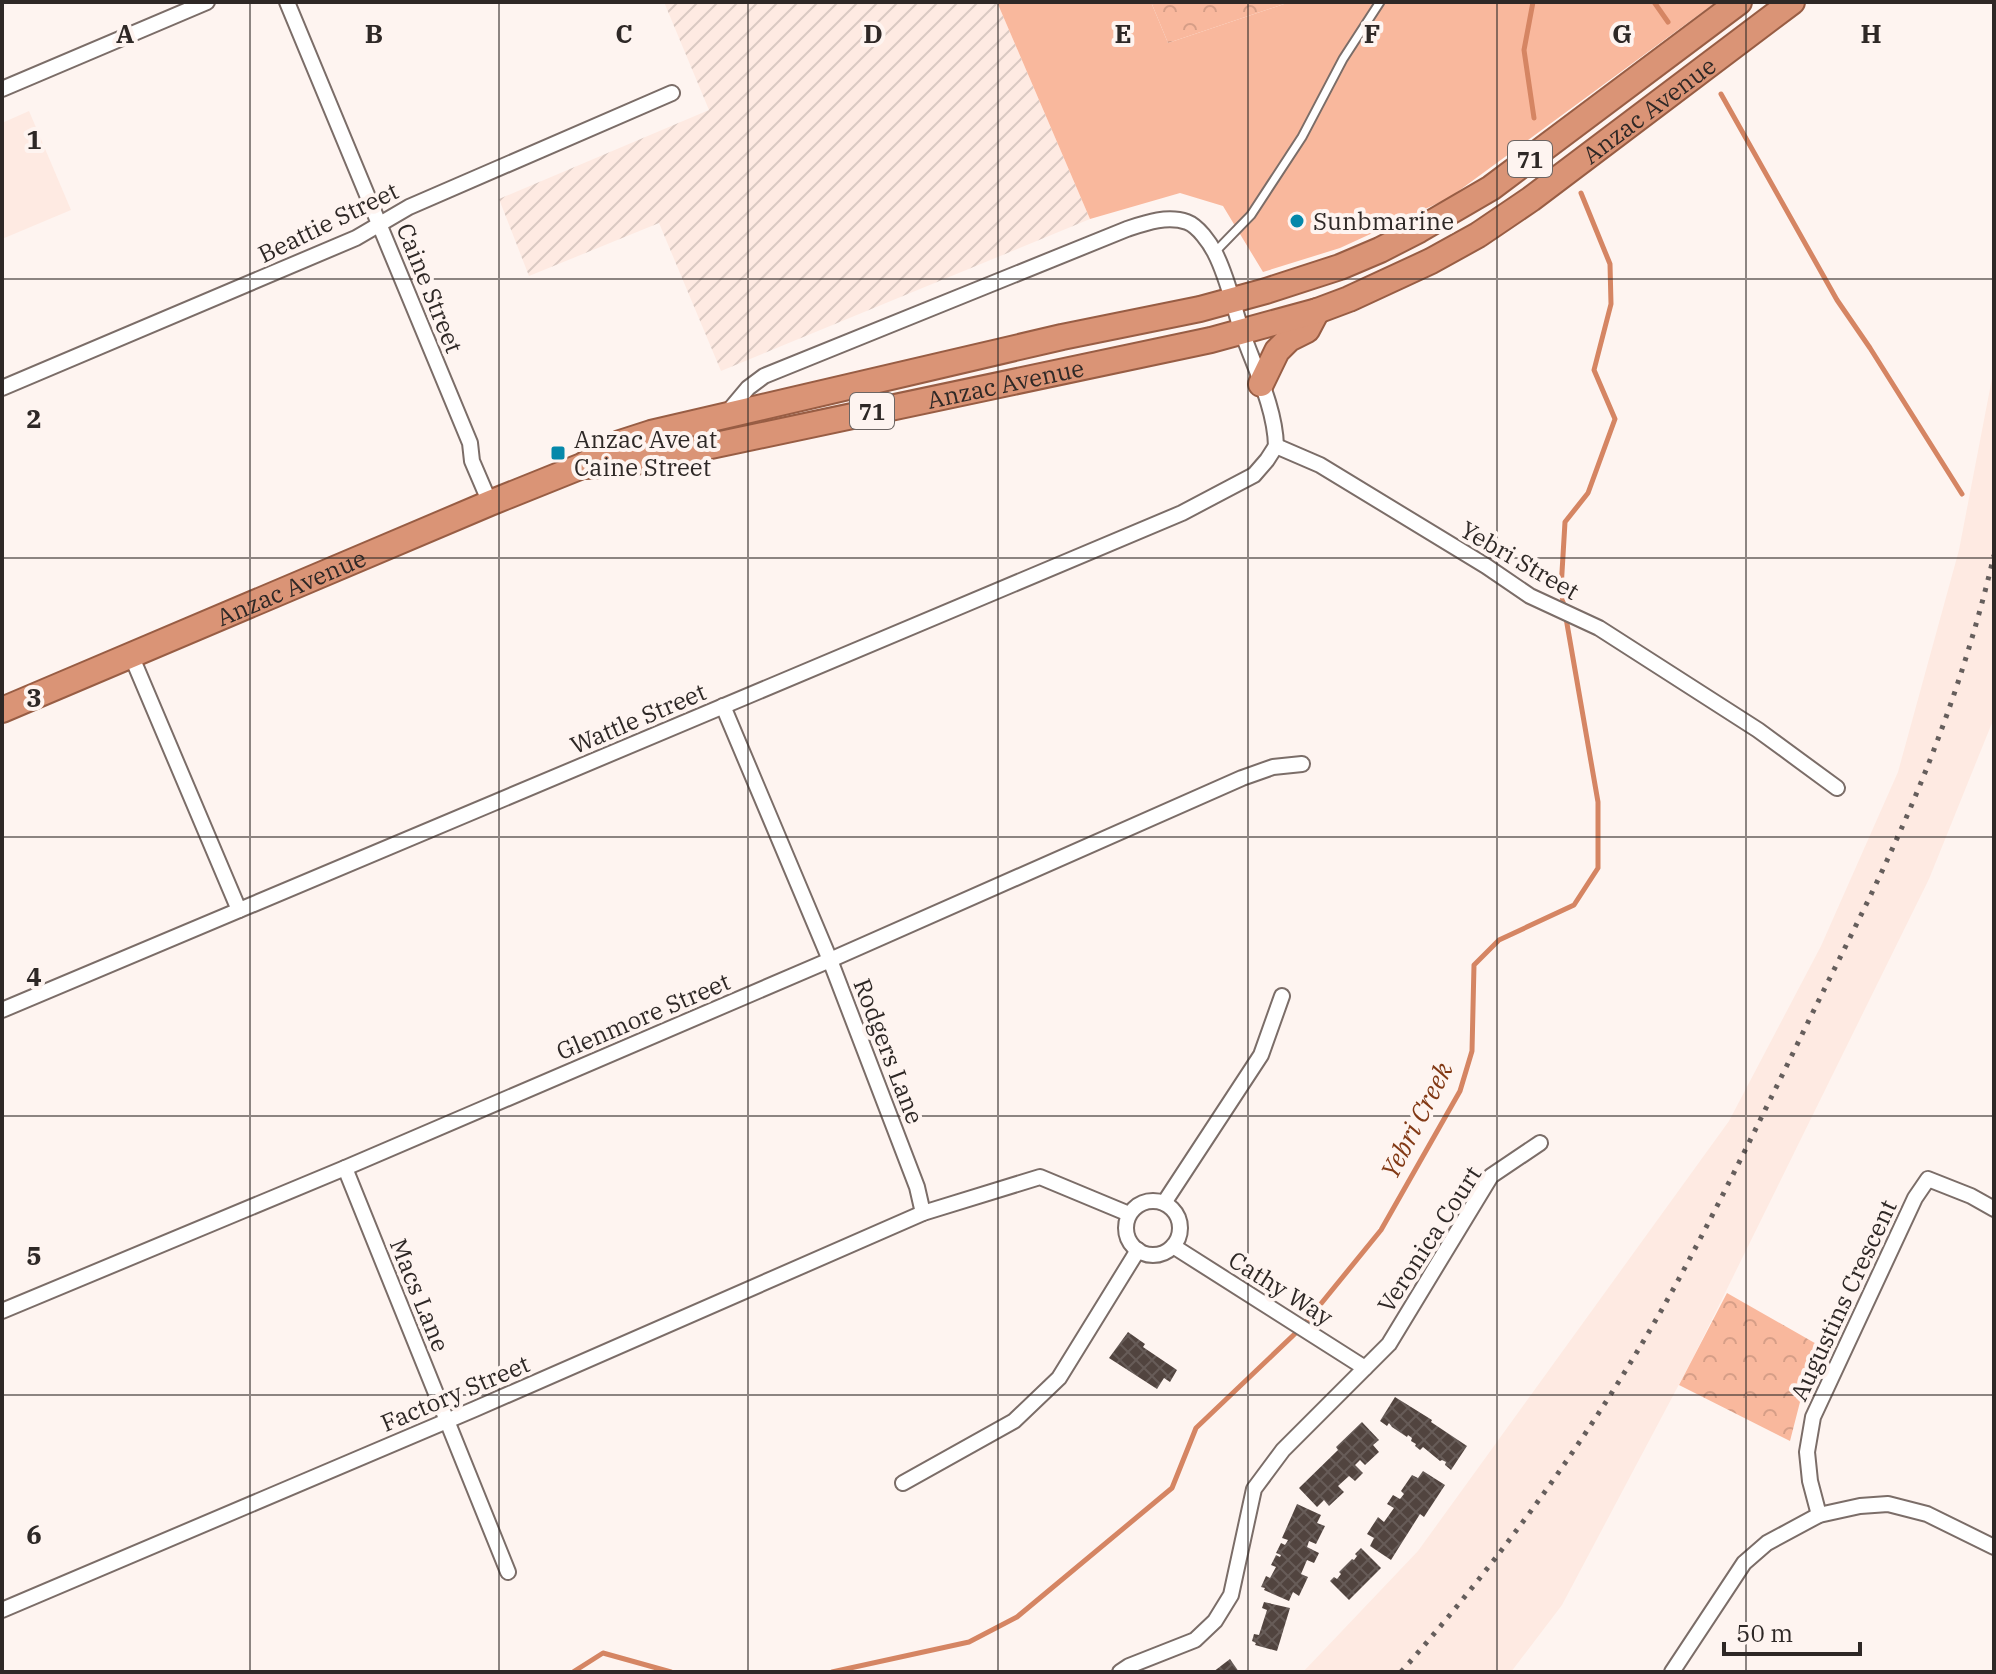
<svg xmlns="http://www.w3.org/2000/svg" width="1996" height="1674" font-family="'IBM Plex Serif',serif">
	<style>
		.built { fill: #feeae2 }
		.industrial { fill: url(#industrial-furrows) }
		.green { fill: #f9b89d }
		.forest { fill: url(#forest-crowns) }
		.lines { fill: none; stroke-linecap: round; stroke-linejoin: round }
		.stream { stroke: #d58563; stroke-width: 5 }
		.building { fill: url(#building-cross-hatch) }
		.service-casing { stroke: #7b6d68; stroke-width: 11 }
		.minor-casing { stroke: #7b6d68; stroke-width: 18 }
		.trunk-casing { stroke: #985d44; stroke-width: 28 }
		.service { stroke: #fff; stroke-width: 7 }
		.minor { stroke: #fff; stroke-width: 14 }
		.trunk { stroke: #da9476; stroke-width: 24 }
		.rail { stroke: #655e5c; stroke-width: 5; stroke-dasharray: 4 8; stroke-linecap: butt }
		.grid { fill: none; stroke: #2e2826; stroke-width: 2; stroke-opacity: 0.55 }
		.poi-dot { fill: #0588aa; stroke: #fef4f0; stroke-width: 3 }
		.labels { text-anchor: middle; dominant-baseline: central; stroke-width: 8; stroke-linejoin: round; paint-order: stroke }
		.shield { fill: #fef4f0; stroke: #6c6563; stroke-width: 2 }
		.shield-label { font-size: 22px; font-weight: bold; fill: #2e2826 }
		.street-label { font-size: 24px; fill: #2e2826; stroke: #fef4f0 }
		.poi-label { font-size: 24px; fill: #2e2826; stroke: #fef4f0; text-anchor: start }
		.water-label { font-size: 26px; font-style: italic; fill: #823915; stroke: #fef4f0 }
		.grid-label { font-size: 26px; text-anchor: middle; font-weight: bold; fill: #2e2826; stroke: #fef4f0; stroke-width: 8; stroke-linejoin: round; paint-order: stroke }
	</style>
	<defs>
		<pattern id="industrial-furrows" width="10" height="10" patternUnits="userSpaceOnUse" patternTransform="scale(2)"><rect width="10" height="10" fill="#feeae2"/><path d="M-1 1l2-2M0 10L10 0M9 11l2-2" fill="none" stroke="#dac9c2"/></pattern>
		<pattern id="forest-crowns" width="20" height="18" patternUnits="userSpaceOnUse" patternTransform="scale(2)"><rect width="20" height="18" fill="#f9b89d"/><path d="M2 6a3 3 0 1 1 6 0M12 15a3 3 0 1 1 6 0" fill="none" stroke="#d69e87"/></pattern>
		<pattern id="building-cross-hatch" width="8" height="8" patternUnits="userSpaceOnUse" patternTransform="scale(2)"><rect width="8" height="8" fill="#51443f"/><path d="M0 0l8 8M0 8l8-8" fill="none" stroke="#675c58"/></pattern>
	</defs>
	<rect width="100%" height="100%" fill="#fef4f0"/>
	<!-- built -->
	<g class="built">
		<path d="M29,111L71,210L2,239V123Z"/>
		<path d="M1994,368V718L1929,879L1693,1358L1562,1605L1511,1672H1303L1418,1551L1729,1121L1821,946L1898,772L1959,550Z"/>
	</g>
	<!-- industrial -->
	<path class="industrial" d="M664,2H997L1090,219L721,371L659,223L529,276L499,199L709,110Z"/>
	<!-- green -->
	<path class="green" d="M997,2H1151L1168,43L1290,2H1716L1449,198L1340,248L1263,272L1223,206L1180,193L1090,219Z"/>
	<!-- forest -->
	<g class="forest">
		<path d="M1151,2H1290L1168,43Z"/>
		<path d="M1727,1293L1827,1350L1800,1402L1790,1441L1679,1385Z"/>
	</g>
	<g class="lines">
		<!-- stream -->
		<g class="stream">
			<path d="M1533,2L1524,50L1534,118"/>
			<path d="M1654,2L1668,22"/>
			<path d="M1721,94L1837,300L1870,348L1962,494"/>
			<path d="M1564,608L1561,589L1565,522L1588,493L1615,419L1594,370L1611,304L1610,264L1581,193"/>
			<path d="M573,1672L603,1653L671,1672"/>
			<path d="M832,1672L969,1642L1017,1617L1172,1488L1196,1428L1302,1327L1381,1230L1460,1091L1472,1051L1474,965L1499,940L1574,905L1598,868V802L1566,618"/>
		</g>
	</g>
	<!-- building -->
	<g class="building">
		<path d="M1128,1332L1145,1344L1143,1347L1177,1370L1170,1382L1164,1378L1157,1389L1109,1358Z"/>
		<path d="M1395,1397L1432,1420L1431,1422L1467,1446L1451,1470L1445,1465L1446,1462L1442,1460L1440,1461L1423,1447L1420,1450L1415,1446L1416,1444L1411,1441L1412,1438L1408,1435L1407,1437L1392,1427L1389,1423L1387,1426L1380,1421Z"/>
		<path d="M1362,1422L1379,1440L1373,1445L1379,1452L1365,1465L1360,1460L1355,1465L1363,1473L1355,1481L1349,1476L1338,1486L1344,1492L1329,1506L1324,1500L1317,1507L1299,1488L1338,1450L1336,1447Z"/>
		<path d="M1423,1471L1445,1485L1424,1517L1420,1514L1391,1560L1370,1546L1374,1538L1367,1534L1378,1517L1384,1522L1394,1508L1387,1504L1393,1495L1400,1499L1404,1494L1401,1491L1412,1475L1418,1478Z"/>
		<path d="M1297,1504L1321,1515L1317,1523L1325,1526L1316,1544L1309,1541L1307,1547L1319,1553L1314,1563L1307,1560L1301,1574L1308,1577L1299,1596L1293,1592L1289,1601L1264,1590L1265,1588L1261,1587L1266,1576L1270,1578L1276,1567L1271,1565L1276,1555L1280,1557L1281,1555L1276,1553L1281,1543L1285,1545L1288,1540L1282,1538Z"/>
		<path d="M1361,1548L1381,1568L1349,1600L1330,1581L1334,1577L1337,1579L1341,1574L1339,1572L1352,1559L1354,1560L1357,1556L1355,1554Z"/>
		<path d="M1264,1602L1290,1608L1277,1651L1255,1645L1256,1643L1252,1641L1254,1634L1259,1635L1267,1610L1262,1608Z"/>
		<path d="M1230,1659L1239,1672H1213Z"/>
	</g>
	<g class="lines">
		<!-- service casing -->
		<g class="service-casing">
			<path id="service" d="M1215,252L1251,215L1302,137L1343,59L1380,2"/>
		</g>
		<!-- minor casing -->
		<g class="minor-casing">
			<g id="minor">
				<path d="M287,2L470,443L472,461L490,503"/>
				<path d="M2,89L207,2"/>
				<path d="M2,388L356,238L409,207L672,93"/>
				<path d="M727,413L748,388L764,376L1127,229C1145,223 1167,215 1187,222C1198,226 1210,243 1215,253C1227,276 1233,304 1241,329C1254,367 1275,406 1276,446"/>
				<path d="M1276,446L1320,465L1486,566L1530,596L1599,628L1758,730L1837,788"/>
				<path d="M131,655L239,910"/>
				<path d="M723,706L830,960L917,1187L923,1213"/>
				<path d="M2,1010L1182,513L1254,475L1267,460L1276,446"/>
				<path d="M345,1168L508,1572"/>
				<circle cx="1153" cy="1228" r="27"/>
				<path d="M1164,1203L1261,1055L1282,996"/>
				<path d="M1173,1246L1365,1368"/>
				<path d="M2,1311L345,1168L830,960L1242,778L1273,767L1302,764"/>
				<path d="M903,1483L1014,1421L1059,1378L1138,1250"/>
				<path d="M1819,1515L1810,1481L1807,1452L1813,1417L1915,1198L1928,1179L1971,1196L1994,1209"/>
				<path d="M2,1610L475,1409L923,1213L1040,1177L1129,1214"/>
				<path d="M1120,1672L1129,1666L1195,1640L1215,1621L1231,1595L1254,1489L1283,1450L1389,1344L1491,1176L1540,1143"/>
				<path d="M1672,1672L1744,1563L1767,1543L1819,1515L1860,1506L1888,1504L1927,1514L1994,1547"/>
			</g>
		</g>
		<!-- trunk casing -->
		<g class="trunk-casing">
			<g id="trunk">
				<path d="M1261,384L1277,351L1289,339L1307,330L1317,311"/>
				<path id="s1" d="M586,466L626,464L1211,340L1317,311L1349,299L1431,261L1478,235L1531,199L1792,2"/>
				<path id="s2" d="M2,710L490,503L582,466L620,443L651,433L1062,337L1200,309L1266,291L1340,267L1380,250L1419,230L1491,188L1739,2"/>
			</g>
		</g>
		<!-- service -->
		<use href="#service" class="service"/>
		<!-- minor -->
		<use href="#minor" class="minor"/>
		<!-- trunk -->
		<use href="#trunk" class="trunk"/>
		<!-- rail -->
		<path class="rail" d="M1401,1672C1508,1551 1604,1417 1681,1275C1727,1189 1770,1100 1813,1012C1840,957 1869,901 1894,845C1936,753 1971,654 1994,555"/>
	</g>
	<!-- grid -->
	<path class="grid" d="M250,2V1672M499,2V1672M748,2V1672M998,2V1672M1248,2V1672M1497,2V1672M1746,2V1672M2,279H1994M2,558H1994M2,837H1994M2,1116H1994M2,1395H1994"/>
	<!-- markers -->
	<g class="poi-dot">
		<circle cx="1297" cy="221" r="8"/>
		<rect x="550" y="445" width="16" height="16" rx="4"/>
	</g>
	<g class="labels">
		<!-- shield labels -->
		<g class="shield">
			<rect x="1508" y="141" width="44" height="36" rx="6"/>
			<rect x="850" y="393" width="44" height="36" rx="6"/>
		</g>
		<g class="shield-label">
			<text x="1530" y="159">71</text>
			<text x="872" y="411">71</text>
		</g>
		<!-- street labels -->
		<g class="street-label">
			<text stroke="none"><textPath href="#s1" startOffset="1138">Anzac Avenue</textPath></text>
			<text transform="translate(328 222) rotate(-26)">Beattie Street</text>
			<text transform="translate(430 288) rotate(68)">Caine Street</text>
			<text stroke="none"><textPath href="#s1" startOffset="428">Anzac Avenue</textPath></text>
			<text transform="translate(1520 560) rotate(30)">Yebri Street</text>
			<text stroke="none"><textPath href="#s2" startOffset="314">Anzac Avenue</textPath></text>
			<text transform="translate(638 718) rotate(-23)">Wattle Street</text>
			<text transform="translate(643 1016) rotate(-23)">Glenmore Street</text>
			<text transform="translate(889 1051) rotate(69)">Rodgers Lane</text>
			<text transform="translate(1429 1239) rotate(-57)">Veronica Court</text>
			<text transform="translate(1281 1288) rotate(32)">Cathy Way</text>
			<text transform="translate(420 1295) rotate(68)">Macs Lane</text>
			<text transform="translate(1843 1300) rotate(-65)">Augustins Crescent</text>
			<text transform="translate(455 1393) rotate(-23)">Factory Street</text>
		</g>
		<!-- poi labels -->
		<g class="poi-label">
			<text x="1313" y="221">Sunbmarine</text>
			<text x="574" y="439">Anzac Ave at<tspan x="574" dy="28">Caine Street</tspan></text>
		</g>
		<!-- water labels -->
		<g class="water-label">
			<text transform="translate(1416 1120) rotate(-63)">Yebri Creek</text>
		</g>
	</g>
	<g class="grid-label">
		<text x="125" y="43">A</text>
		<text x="374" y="43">B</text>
		<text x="624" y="43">C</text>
		<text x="873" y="43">D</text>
		<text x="1123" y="43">E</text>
		<text x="1372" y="43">F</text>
		<text x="1622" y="43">G</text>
		<text x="1871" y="43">H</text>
		<text x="34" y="149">1</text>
		<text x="34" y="428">2</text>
		<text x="34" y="707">3</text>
		<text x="34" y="986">4</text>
		<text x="34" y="1265">5</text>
		<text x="34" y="1544">6</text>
	</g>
	<!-- border -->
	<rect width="1996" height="1674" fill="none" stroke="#2e2826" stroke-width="8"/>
	<!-- scale -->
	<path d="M1724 1642v12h136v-12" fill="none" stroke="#2e2826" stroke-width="4"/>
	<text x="1736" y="1642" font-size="24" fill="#2e2826" stroke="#fef4f0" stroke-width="6" paint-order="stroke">50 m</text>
</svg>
